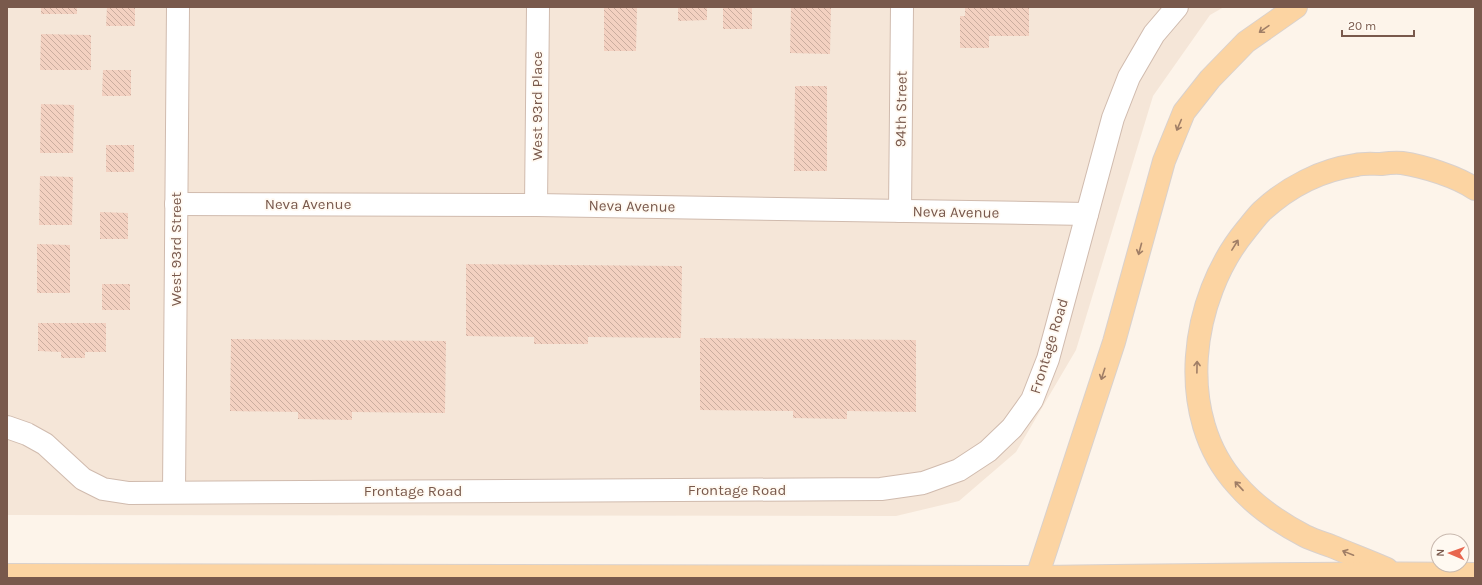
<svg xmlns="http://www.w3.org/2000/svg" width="1482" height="585" font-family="Karla,sans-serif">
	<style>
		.residential { fill: #f5e6d8 }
		.building { fill: url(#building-back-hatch) }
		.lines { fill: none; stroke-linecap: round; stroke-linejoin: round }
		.street-casing { stroke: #d0bbae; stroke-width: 24 }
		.primary-casing { stroke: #d9d1cd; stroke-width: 24 }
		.street { stroke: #fff; stroke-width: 22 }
		.primary { stroke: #fcd4a2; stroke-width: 22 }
		.oneway { stroke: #a07e66 }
		.labels { text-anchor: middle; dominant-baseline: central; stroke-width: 3.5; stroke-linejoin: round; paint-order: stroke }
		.street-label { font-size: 15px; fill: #79594c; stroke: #fff9f1 }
	</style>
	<defs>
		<pattern id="building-back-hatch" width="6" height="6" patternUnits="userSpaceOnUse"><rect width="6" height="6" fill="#f3d1c1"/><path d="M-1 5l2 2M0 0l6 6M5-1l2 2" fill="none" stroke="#caad9f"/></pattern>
	</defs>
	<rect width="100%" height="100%" fill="#fdf4ea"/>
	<!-- residential -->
	<path class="residential" d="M7,7H1224L1210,15L1153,96L1076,350L1016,452L959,501L896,516L7,515Z"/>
	<!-- building -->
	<g class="building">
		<rect x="41" y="7" width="36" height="7"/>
		<path d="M107,7H135V26H106Z"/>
		<path d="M604,7H637L636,51H604Z"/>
		<path d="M678,7H707V20L678,21Z"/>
		<rect x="723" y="7" width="29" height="22"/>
		<path d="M791,7H831L830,54L790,53Z"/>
		<path d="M965,7H1029V36H989V48H960V16H965Z"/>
		<path d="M41,34L91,35V70H40Z"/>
		<path d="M103,70H131V96H102Z"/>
		<path d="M795,86H827V171H794Z"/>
		<path d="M41,104L74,105L73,153H40Z"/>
		<rect x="106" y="145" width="28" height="27"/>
		<path d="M40,176L73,177L72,225H39Z"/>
		<path d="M100,212L128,213V239H100Z"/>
		<path d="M37,244L70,245V293H37Z"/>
		<path d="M466,264L682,266L681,338L588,337V344H534V337L466,336Z"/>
		<rect x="102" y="284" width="28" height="26"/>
		<path d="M38,323H106V352H85V358H61V352L38,351Z"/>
		<path d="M700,338L916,340V412L847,411V419L793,418V411L700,410Z"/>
		<path d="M231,339L446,341L445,413L352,412V420L298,419V412L230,411Z"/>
	</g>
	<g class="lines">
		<!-- street casing -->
		<g class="street-casing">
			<g id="street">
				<path d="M176,204L536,205L1087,214"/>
				<path d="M536,205L538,7"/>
				<path d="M900,211L902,7"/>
				<path d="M7,427L27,434L45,444L83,479L103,489L129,493L881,489L923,483L959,470L988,451L1012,428L1032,400L1048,359L1113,118L1129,77L1154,34L1177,7"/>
				<path d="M174,492L178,7"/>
			</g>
		</g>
		<!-- primary casing -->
		<g class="primary-casing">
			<g id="primary">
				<path d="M1387,569C1369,561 1350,554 1331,546C1323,543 1313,540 1305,536C1280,523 1255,506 1237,485C1174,416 1190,298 1246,230C1251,224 1256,217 1262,211C1288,187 1321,170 1356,165C1364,163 1373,164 1381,164C1388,163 1395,162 1402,163C1423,166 1458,177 1475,189"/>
				<path d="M7,575C349,576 691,578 1032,577C1180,576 1327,572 1475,574"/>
				<path d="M1037,577L1114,342L1164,161L1184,112L1210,79L1246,42L1296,7"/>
			</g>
		</g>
		<!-- street -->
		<use href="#street" class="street"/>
		<!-- primary -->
		<use href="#primary" class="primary"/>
	</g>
	<!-- one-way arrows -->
	<defs><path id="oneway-shaft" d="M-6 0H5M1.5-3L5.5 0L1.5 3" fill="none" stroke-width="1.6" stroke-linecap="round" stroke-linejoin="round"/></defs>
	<g class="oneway">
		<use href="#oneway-shaft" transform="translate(1264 29) rotate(145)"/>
		<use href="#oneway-shaft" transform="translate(1179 125) rotate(113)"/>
		<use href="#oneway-shaft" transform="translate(1235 245) rotate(-58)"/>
		<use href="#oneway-shaft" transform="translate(1140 249) rotate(105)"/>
		<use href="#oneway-shaft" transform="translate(1197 367) rotate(-89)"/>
		<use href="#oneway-shaft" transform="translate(1103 374) rotate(108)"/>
		<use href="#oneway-shaft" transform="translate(1239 486) rotate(-133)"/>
		<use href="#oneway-shaft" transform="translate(1348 553) rotate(-158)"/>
	</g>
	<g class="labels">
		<!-- street labels -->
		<g class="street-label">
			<text transform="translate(537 106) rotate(-90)">West 93rd Place</text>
			<text transform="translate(901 109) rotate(-89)">94th Street</text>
			<text x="308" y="204">Neva Avenue</text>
			<text transform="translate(632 206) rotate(1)">Neva Avenue</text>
			<text transform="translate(956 212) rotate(1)">Neva Avenue</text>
			<text transform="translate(176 249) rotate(-90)">West 93rd Street</text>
			<text transform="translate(1049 346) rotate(-73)">Frontage Road</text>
			<text x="737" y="490">Frontage Road</text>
			<text x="413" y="491">Frontage Road</text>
		</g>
	</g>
	<!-- border -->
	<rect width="1482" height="585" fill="none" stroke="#79594c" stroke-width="16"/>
	<!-- north arrow -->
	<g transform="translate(1450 553) rotate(272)"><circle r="19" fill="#fff9f1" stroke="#c9b9af"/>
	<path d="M0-3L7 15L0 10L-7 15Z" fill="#e8664e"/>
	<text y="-6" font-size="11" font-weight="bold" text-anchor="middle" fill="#79594c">N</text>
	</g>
	<!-- scale -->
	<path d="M1342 30v6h72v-6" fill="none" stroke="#79594c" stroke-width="2"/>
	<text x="1348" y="30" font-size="12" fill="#79594c" stroke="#fff9f1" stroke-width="3" paint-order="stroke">20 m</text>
</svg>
